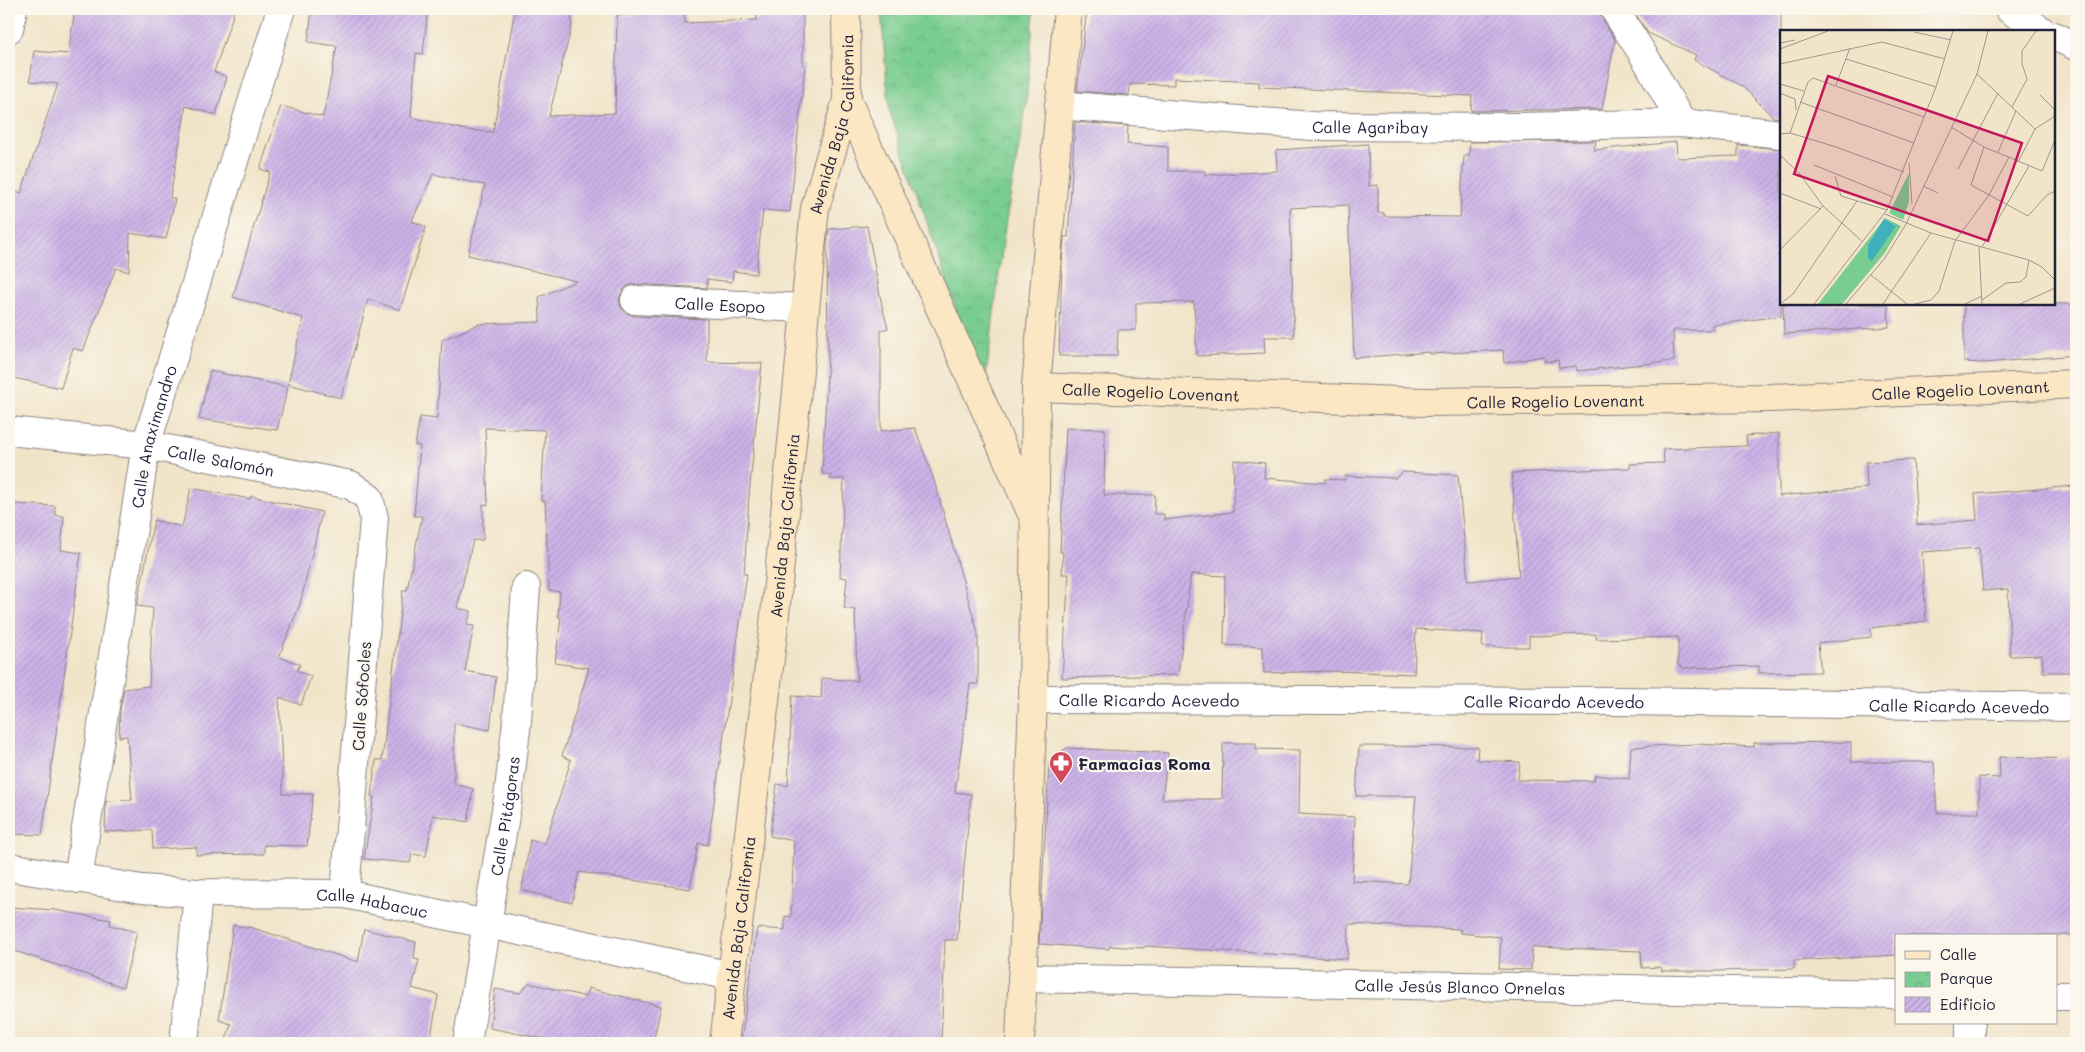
<svg xmlns="http://www.w3.org/2000/svg" width="2085" height="1052" font-family="Mali,sans-serif">
	<style>
		.park { fill: url(#park-crowns); stroke: #4e7866 }
		.building { fill: url(#building-hatch) }
		.lines { fill: none; stroke-linecap: round; stroke-linejoin: round }
		.street-casing { stroke: #8a8382; stroke-width: 30 }
		.secondary-casing { stroke: #8a8382; stroke-width: 30 }
		.street { stroke: #fff; stroke-width: 28 }
		.secondary { stroke: #fbe7c3; stroke-width: 28 }
		.labels { text-anchor: middle; dominant-baseline: central; stroke-width: 4.5; stroke-linejoin: round; paint-order: stroke }
		.street-label { font-size: 16px; fill: #22223b; stroke: #fbf7ec }
		.poi-label { font-size: 16px; font-weight: bold; fill: #22223b; stroke: #fbf7ec; text-anchor: start }
		.inset-road { fill: none; stroke: #9e9690; stroke-width: 1 }
		.view { fill: #c2185b; fill-opacity: 0.15; stroke: #c2185b; stroke-width: 2.5 }
		.inset-edge { fill: none; stroke: #22223b; stroke-width: 2.5 }
	</style>
	<defs>
		<pattern id="park-crowns" width="20" height="18" patternUnits="userSpaceOnUse" patternTransform="scale(1.25)"><rect width="20" height="18" fill="#7acd90"/><path d="M2 6a3 3 0 1 1 6 0M12 15a3 3 0 1 1 6 0" fill="none" stroke="#69b07d"/></pattern>
		<pattern id="building-hatch" width="6" height="6" patternUnits="userSpaceOnUse" patternTransform="scale(1.25)"><rect width="6" height="6" fill="#ccb3e8"/><path d="M-1 1l2-2M0 6l6-6M5 7l2-2" fill="none" stroke="#af9ac8"/></pattern>
	</defs>
	<rect width="100%" height="100%" fill="#fbf7ec"/>
	<filter id="ink" filterUnits="userSpaceOnUse"><feTurbulence type="fractalNoise" baseFrequency=".02" numOctaves="2"/><feDisplacementMap in="SourceGraphic" scale="10" xChannelSelector="R" yChannelSelector="G"/><feConvolveMatrix kernelMatrix="1 2 1 2 8 2 1 2 1" color-interpolation-filters="sRGB"/></filter>
	<filter id="wash" filterUnits="userSpaceOnUse"><feTurbulence type="fractalNoise" baseFrequency=".0096" numOctaves="4" result="noise"/><feDisplacementMap in="SourceGraphic" scale="20" xChannelSelector="R" yChannelSelector="G"/><feGaussianBlur stdDeviation="1.12" result="paint"/><feColorMatrix in="noise" values="0 0 0 0 0 0 0 0 0 0 0 0 0 0 0 0 0 1.4 0 .05"/><feComposite in="paint" operator="in"/></filter>
	<g filter="url(#wash)">
		<rect width="100%" height="100%" fill="#f1e4c9"/>
		<!-- park -->
		<path class="park" d="M881,9H1034L1026,106L1005,226L984,392L889,109Z"/>
		<g id="blocks">
			<!-- building -->
			<g class="building">
				<path d="M75,9L103,13L104,9H235L214,72L227,77L216,115L186,106L170,197L175,199L166,239L130,233L129,272L116,268L83,351L73,348L61,388L9,377V189L21,193L58,84L30,81L34,51L68,54Z"/>
				<path d="M312,9H428L423,54L416,53L411,117L466,130L493,132L515,9H571L572,25L549,116L615,113L617,15H641V9H684L685,23L757,20V9H803V65H805L790,212L763,210L756,274L733,271L732,282L707,279V288L635,284L627,286L622,292L619,299L621,308L627,313L634,316L707,319V362L762,363L749,496L744,574H747L708,845L698,843L690,889L579,872L572,903L522,890L530,840L545,844L571,760L562,756L589,668L555,663L561,617H558L560,592L549,590L545,501H541L545,430L485,428L488,505L483,504V540H473L457,608L471,611L467,625L474,626L465,671L496,677L490,730L454,723V784L473,789L468,822L433,815L426,856L412,854L410,863L364,859L374,797L371,796L376,760H382L403,590H407L422,516H414L420,446L415,445L420,417L437,419L442,340L479,324L540,322L539,297L576,281L468,255L485,185L433,174L412,221L426,227L400,310L368,299L341,398L288,384L303,318L233,297L270,172L260,169L281,106L323,117L337,46L308,42Z"/>
				<path d="M1087,9H1599L1601,17L1615,40L1602,109L1471,111L1472,96L1259,87V82L1174,78V85L1130,84L1129,95L1077,91Z"/>
				<path d="M1632,9H1781V118L1773,117L1742,86L1694,60L1696,55L1648,33Z"/>
				<path d="M1075,122L1128,126L1127,144L1168,147V171H1205V175L1277,171L1276,150L1368,144L1369,186L1378,185V213H1384V216L1460,217L1464,156H1469L1470,142L1596,141L1594,150L1676,142L1677,158L1738,156V145L1781,149V316L1712,325V330H1673L1674,361L1577,371L1576,366L1559,368L1558,360L1545,362L1544,356L1504,363L1503,350L1430,354V352L1354,358L1348,205L1290,208L1294,337H1264L1265,353L1197,356L1194,302L1136,303V330H1118L1117,356H1059L1062,263L1064,237H1068Z"/>
				<path d="M867,226L882,306L888,328L881,330V431L915,428L933,477L978,633V684H970L955,792L971,794L957,940H945L941,1043H741L757,928L785,930V916L791,917L794,841L770,836L777,784L788,786L792,696L821,698L822,678L857,681L855,610L844,608L847,578L840,577L844,479H830L831,475L822,474L828,354L827,245L829,229Z"/>
				<path d="M1783,304H1888L1889,327L1784,334Z"/>
				<path d="M1964,304H2076V355L1984,363L1964,362Z"/>
				<path d="M210,371L288,387L277,430L199,419Z"/>
				<path d="M1066,428L1105,429L1104,495H1155L1154,514H1164V520L1233,512L1234,460L1265,463L1264,478L1325,483V479L1345,480V476L1396,478L1403,472L1458,475L1468,581L1519,576L1512,473L1630,468V464L1664,463L1663,449L1747,446L1746,436L1779,433V496L1867,488L1866,462L1913,460L1917,525L1977,520L1975,494L2076,486V672H2043L2042,655L2010,656L2008,589L1983,591L1979,548L1922,552L1926,621L1871,628V637L1818,643L1821,672L1759,673V666L1683,668L1678,665V637L1596,639V634L1529,636V647H1482L1483,633L1416,629L1414,674L1335,671L1264,673L1263,647L1224,645L1225,576L1191,574L1178,675L1062,678L1069,574H1062L1063,552H1060Z"/>
				<path d="M191,488L250,499L251,496L322,512L300,604L279,657L300,664L297,671L311,676L301,705L279,697L283,794H313L307,846L264,845V854L196,855L197,847L153,849L152,830L105,832L106,801L132,800L127,736L119,737L120,710L124,689L149,686L153,608L137,606L154,520L182,527Z"/>
				<path d="M13,504L55,506V515L64,516L61,550L81,553L42,835L9,834V534Z"/>
				<path d="M1851,742V762H1934L1937,813H1979V777L2000,778L1999,757L2076,759V937L2067,935L1896,936V955L1794,961V969L1716,971H1662L1661,967L1642,968L1641,951L1532,947L1531,970L1499,969L1501,937L1460,933V929L1349,924L1347,959L1145,946L1144,948L1109,946V949L1039,944L1049,763L1066,748L1168,753L1162,799H1222L1223,743H1256V749L1300,750L1299,814L1355,817L1352,881L1408,884L1416,796H1356L1359,746L1478,747L1477,760L1520,762L1518,780L1594,781L1595,775L1629,779L1631,747L1696,744L1754,747V743Z"/>
				<path d="M9,907L55,910L111,920L110,925L137,932L123,987L9,949Z"/>
				<path d="M233,925L253,928L358,962L364,929L416,942L414,959L419,960L412,988L438,995L430,1043H225L231,1024L219,1020Z"/>
				<path d="M529,983L586,997L588,988L661,1006L653,1043H565L490,1028L495,989L520,993Z"/>
			</g>
		</g>
	</g>
	<g filter="url(#ink)">
		<use href="#blocks" fill-opacity="0" stroke="#8a8382" stroke-width="1"/>
		<g class="lines">
			<!-- street casing -->
			<g class="street-casing">
				<g id="street">
					<path d="M1614,9L1646,59L1682,123"/>
					<path d="M2009,9L2042,31"/>
					<path d="M9,29L13,9"/>
					<path d="M2054,36L2076,46"/>
					<path id="s1" d="M1059,105L1312,126L1521,127L1682,123L1781,134"/>
					<path id="s2" d="M635,300L804,308"/>
					<path id="s3" d="M9,431L146,445L351,485L369,498L374,518L345,894"/>
					<path id="s4" d="M1033,699L1619,701L2076,707"/>
					<path id="s5" d="M9,867L142,889L198,893L345,894L732,976"/>
					<path id="s6" d="M78,879L146,445L281,9"/>
					<path id="s7" d="M1022,978L1896,994"/>
					<path d="M2056,996H2076"/>
					<path d="M184,1043L198,893"/>
					<path id="s8" d="M467,1043L508,798L517,721L526,587"/>
					<path d="M1970,1043V1023"/>
				</g>
			</g>
			<!-- secondary casing -->
			<g class="secondary-casing">
				<g id="secondary">
					<path d="M847,100L1032,514"/>
					<path id="s9" d="M1036,387L1425,402L1770,398L2076,384"/>
					<path id="s10" d="M724,1043L774,625L815,208L847,100L846,9"/>
					<path d="M1020,1043L1033,699L1036,387L1068,9"/>
				</g>
			</g>
			<!-- street -->
			<use href="#street" class="street"/>
			<!-- secondary -->
			<use href="#secondary" class="secondary"/>
		</g>
	</g>
	<!-- icons -->
	<defs>
		<g id="pharmacy-pin" transform="scale(1.25)"><path d="M0 17L-7.5 6A9.5 9.5 0 1 1 7.5 6Z" fill="#d1495b" stroke="#fbf7ec"/><path d="M-2-6h4v4h4v4h-4v4h-4v-4h-4v-4h4Z" fill="#fff"/></g>
	</defs>
	<g fill-rule="evenodd">
		<use href="#pharmacy-pin" x="1061" y="763"/>
	</g>
	<g class="labels">
		<!-- street labels -->
		<g class="street-label">
			<text stroke="none"><textPath href="#s10" startOffset="926">Avenida Baja California</textPath></text>
			<text stroke="none"><textPath href="#s1" startOffset="312">Calle Agaribay</textPath></text>
			<text stroke="none"><textPath href="#s2" startOffset="85">Calle Esopo</textPath></text>
			<text stroke="none"><textPath href="#s9" startOffset="925">Calle Rogelio Lovenant</textPath></text>
			<text stroke="none"><textPath href="#s9" startOffset="115">Calle Rogelio Lovenant</textPath></text>
			<text stroke="none"><textPath href="#s9" startOffset="520">Calle Rogelio Lovenant</textPath></text>
			<text stroke="none"><textPath href="#s6" startOffset="449">Calle Anaximandro</textPath></text>
			<text stroke="none"><textPath href="#s3" startOffset="214">Calle Salomón</textPath></text>
			<text stroke="none"><textPath href="#s10" startOffset="521">Avenida Baja California</textPath></text>
			<text transform="translate(361 696) rotate(-86)">Calle Sófocles</text>
			<text stroke="none"><textPath href="#s4" startOffset="116">Calle Ricardo Acevedo</textPath></text>
			<text stroke="none"><textPath href="#s4" startOffset="521">Calle Ricardo Acevedo</textPath></text>
			<text stroke="none"><textPath href="#s4" startOffset="926">Calle Ricardo Acevedo</textPath></text>
			<text stroke="none"><textPath href="#s8" startOffset="230">Calle Pitágoras</textPath></text>
			<text stroke="none"><textPath href="#s5" startOffset="366">Calle Habacuc</textPath></text>
			<text stroke="none"><textPath href="#s10" startOffset="116">Avenida Baja California</textPath></text>
			<text stroke="none"><textPath href="#s7" startOffset="438">Calle Jesús Blanco Ornelas</textPath></text>
		</g>
		<!-- poi labels -->
		<g class="poi-label">
			<text x="1078" y="763">Farmacias Roma</text>
		</g>
	</g>
	<!-- overview -->
	<g transform="translate(1780 30)">
		<rect width="275" height="275" fill="#f1e4c9"/>
		<path d="M129,143V172L123,190L109,183ZM105,188L121,196L104,224L62,274H38Z" fill="#7acd90"/>
		<path d="M55,257L68,267L62,274H40Z" fill="#7acd90"/>
		<path d="M104,189L116,196L92,231L88,228V215Z" fill="#41b0bd"/>
		<path class="inset-road" d="M134,2L171,10M0,13L15,10M0,19L48,1M66,29L156,57M0,34L102,12L165,29M197,44L255,99M0,54L24,61M56,55L70,18M0,63L15,69L16,80M260,65L275,80M20,72L134,113M232,77L247,49L242,34V21L256,1M171,97L204,117L262,141L275,110M10,103L28,52L33,48L144,87M0,104L10,103L56,117L124,142M204,117L191,155L248,186L267,165L275,161M218,122L236,81M0,125L19,143L43,176L83,212M238,132L255,99L275,86M129,133L132,174M34,135L113,167M178,139L218,63M55,146L61,166L107,180M143,156L158,163M0,163L41,179M105,184L151,203L249,230L262,237L275,250M199,217L202,274M202,217L249,136M0,220L43,176M91,245L127,274M202,270L226,253L240,252L246,247L249,230M0,274L13,264L77,171M34,274L107,180L156,57L173,1M66,274L105,228L126,194L197,44L208,1M103,274L151,203M135,274L151,270L159,261L175,211L209,165L229,127M185,274L202,266M240,274L275,258"/>
		<path class="view" d="M48,46L242,113L208,211L14,144Z"/>
		<rect width="275" height="275" class="inset-edge"/>
	</g>
	<!-- margin -->
	<rect width="2085" height="1052" fill="none" stroke="#fbf7ec" stroke-width="30"/>
	<!-- legend -->
	<rect x="1895" y="934" width="162" height="90" fill="#fbf7ec" stroke="#a4a2a5"/>
	<rect x="1905" y="951" width="25" height="8" fill="#fbe7c3" stroke="#a4a2a5"/>
	<text x="1940" y="960" font-size="15" fill="#22223b">Calle</text>
	<rect x="1905" y="972" width="25" height="15" fill="url(#park-crowns)" stroke="#a4a2a5"/>
	<text x="1940" y="984" font-size="15" fill="#22223b">Parque</text>
	<rect x="1905" y="997" width="25" height="15" fill="url(#building-hatch)" stroke="#a4a2a5"/>
	<text x="1940" y="1010" font-size="15" fill="#22223b">Edificio</text>
</svg>
